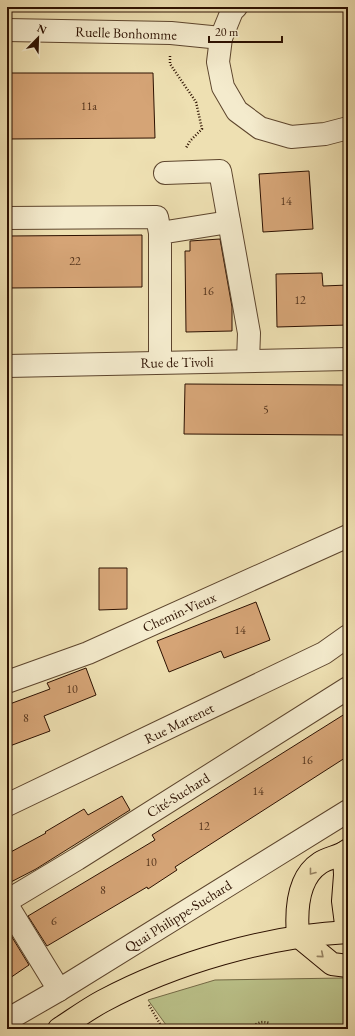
<svg xmlns="http://www.w3.org/2000/svg" width="355" height="1036" font-family="'EB Garamond',serif">
	<style>
		.green { fill: #bbc28a; stroke: #746a46 }
		.building { fill: #d5a476; stroke: #2d1101 }
		.lines { fill: none; stroke-linecap: round; stroke-linejoin: round }
		.minor-casing { stroke: #5d452d; stroke-width: 24 }
		.major-casing { stroke: #2d1101; stroke-width: 24 }
		.highway-casing { stroke: #2d1101; stroke-width: 24 }
		.path { stroke: #2d1101; stroke-width: 2.5; stroke-dasharray: 1 2; stroke-linecap: butt }
		.minor { stroke: #f4ebcd; stroke-width: 22 }
		.major { stroke: #eee0b2; stroke-width: 22 }
		.highway { stroke: #eee0b2; stroke-width: 22 }
		.oneway { stroke: #978362 }
		.labels { text-anchor: middle; dominant-baseline: central; stroke-width: 3; stroke-linejoin: round; paint-order: stroke }
		.number-label { font-size: 12px; fill: #57361e }
		.street-label { font-size: 14px; fill: #2d1101; stroke: #f4ebcd }
	</style>
	<rect width="100%" height="100%" fill="#eee0b2"/>
	<filter id="stains"><feTurbulence type="fractalNoise" baseFrequency=".005" numOctaves="4"/><feColorMatrix values="0 0 0 0 .2 0 0 0 0 .09 0 0 0 0 .02 0 0 0 .5 -.17"/></filter>
	<radialGradient id="worn" r=".72"><stop offset=".6" stop-color="#630" stop-opacity="0"/><stop offset="1" stop-color="#630" stop-opacity=".3"/></radialGradient>
	<!-- green -->
	<path class="green" d="M343,978L348,980V1029H169L148,1000L215,980Z"/>
	<!-- building -->
	<g class="building">
		<path d="M7,73H153L155,138L7,139Z"/>
		<path d="M309,171L313,229L263,232L259,174Z"/>
		<path d="M142,235V287L7,288V236Z"/>
		<path d="M220,239L232,307V331L186,332L185,251H190V241Z"/>
		<path d="M322,273L323,286L348,285V325L277,327L276,274Z"/>
		<path d="M185,384L348,385V435L184,434Z"/>
		<path d="M99,568H127V609L99,610Z"/>
		<path d="M256,602L270,640L224,658L221,651L169,672L157,641Z"/>
		<path d="M86,668L96,695L44,716L50,731L7,747V705L50,689L47,683Z"/>
		<path d="M348,712V756L175,867L177,870L148,889L147,887L47,946L28,916L155,840L152,835Z"/>
		<path d="M122,796L130,810L36,869L7,884V854L46,833L45,832L84,809L88,815Z"/>
		<path d="M7,929L29,965L7,980Z"/>
	</g>
	<g class="lines">
		<!-- minor casing -->
		<g class="minor-casing">
			<g id="minor">
				<path d="M236,7L232,11L221,38L218,62L223,87L237,111L260,128L291,137L325,134L348,128"/>
				<path d="M7,30L171,33L221,38"/>
				<path d="M165,173L220,171L249,333L248,361"/>
				<path d="M7,218L157,217L160,233"/>
				<path d="M160,362V233L229,222"/>
				<path d="M7,366L348,359"/>
				<path d="M7,682L88,653L348,536"/>
				<path d="M7,805L324,653L348,636"/>
				<path d="M7,901L77,859L348,688"/>
				<path d="M7,905L59,990"/>
				<path d="M7,1020L59,990L348,811"/>
			</g>
		</g>
		<!-- major casing -->
		<g class="major-casing">
			<g id="major">
				<path d="M344,853L345,875L343,901L347,932"/>
				<path d="M298,936C296,912 297,878 320,863C329,857 340,857 348,850"/>
				<path d="M59,1029C73,1020 88,1009 103,1001C174,963 267,936 348,932"/>
			</g>
		</g>
		<!-- highway casing -->
		<g class="highway-casing">
			<path id="highway" d="M298,936L332,964L348,966"/>
		</g>
		<!-- path -->
		<g class="path">
			<path d="M170,56V64L196,102L202,129L190,141L186,148"/>
			<path d="M149,1005L163,1029"/>
			<path d="M252,1029C256,1022 262,1021 269,1023"/>
		</g>
		<!-- minor -->
		<use href="#minor" class="minor"/>
		<!-- major -->
		<use href="#major" class="major"/>
		<!-- highway -->
		<use href="#highway" class="highway"/>
	</g>
	<!-- one-way arrows -->
	<defs><path id="oneway-chevron" d="M-2-3.5L2.5 0L-2 3.5" fill="none" stroke-width="1.6" stroke-linecap="round" stroke-linejoin="round"/></defs>
	<g class="oneway">
		<use href="#oneway-chevron" transform="translate(312 872) rotate(128)"/>
		<use href="#oneway-chevron" transform="translate(321 955) rotate(40)"/>
	</g>
	<g class="labels">
		<!-- number labels -->
		<g class="number-label">
			<text x="89" y="106">11a</text>
			<text x="286" y="201">14</text>
			<text x="75" y="261">22</text>
			<text x="208" y="291">16</text>
			<text x="300" y="300">12</text>
			<text x="266" y="409">5</text>
			<text x="240" y="630">14</text>
			<text x="72" y="689">10</text>
			<text x="26" y="718">8</text>
			<text x="307" y="760">16</text>
			<text x="258" y="791">14</text>
			<text x="204" y="826">12</text>
			<text x="151" y="862">10</text>
			<text x="103" y="890">8</text>
			<text x="54" y="921">6</text>
		</g>
		<!-- street labels -->
		<g class="street-label">
			<text transform="translate(126 33) rotate(2)">Ruelle Bonhomme</text>
			<text transform="translate(177 362) rotate(-1)">Rue de Tivoli</text>
			<text transform="translate(179 612) rotate(-24)">Chemin-Vieux</text>
			<text transform="translate(179 723) rotate(-26)">Rue Martenet</text>
			<text transform="translate(178 795) rotate(-32)">Cité-Suchard</text>
			<text transform="translate(178 916) rotate(-32)">Quai Philippe-Suchard</text>
		</g>
	</g>
	<!-- margin -->
	<rect width="355" height="1036" fill="none" stroke="#eee0b2" stroke-width="24"/>
	<rect x="8" y="8" width="339" height="1020" fill="none" stroke="#2d1101" stroke-width="2"/>
	<rect x="12" y="12" width="331" height="1012" fill="none" stroke="#2d1101"/>
	<!-- north arrow -->
	<g transform="translate(38 38) rotate(23)" stroke="#f4ebcd" stroke-width="3" paint-order="stroke">
	<path d="M0-3L7 15L0 10L-7 15Z" fill="#2d1101"/>
	<text y="-6" font-size="11" font-weight="bold" text-anchor="middle" fill="#2d1101">N</text>
	</g>
	<!-- scale -->
	<path d="M209 36v6h73v-6" fill="none" stroke="#2d1101" stroke-width="2"/>
	<text x="215" y="36" font-size="12" fill="#2d1101" stroke="#f4ebcd" stroke-width="3" paint-order="stroke">20 m</text>
	<rect width="100%" height="100%" filter="url(#stains)"/>
	<rect width="100%" height="100%" fill="url(#worn)"/>
</svg>
